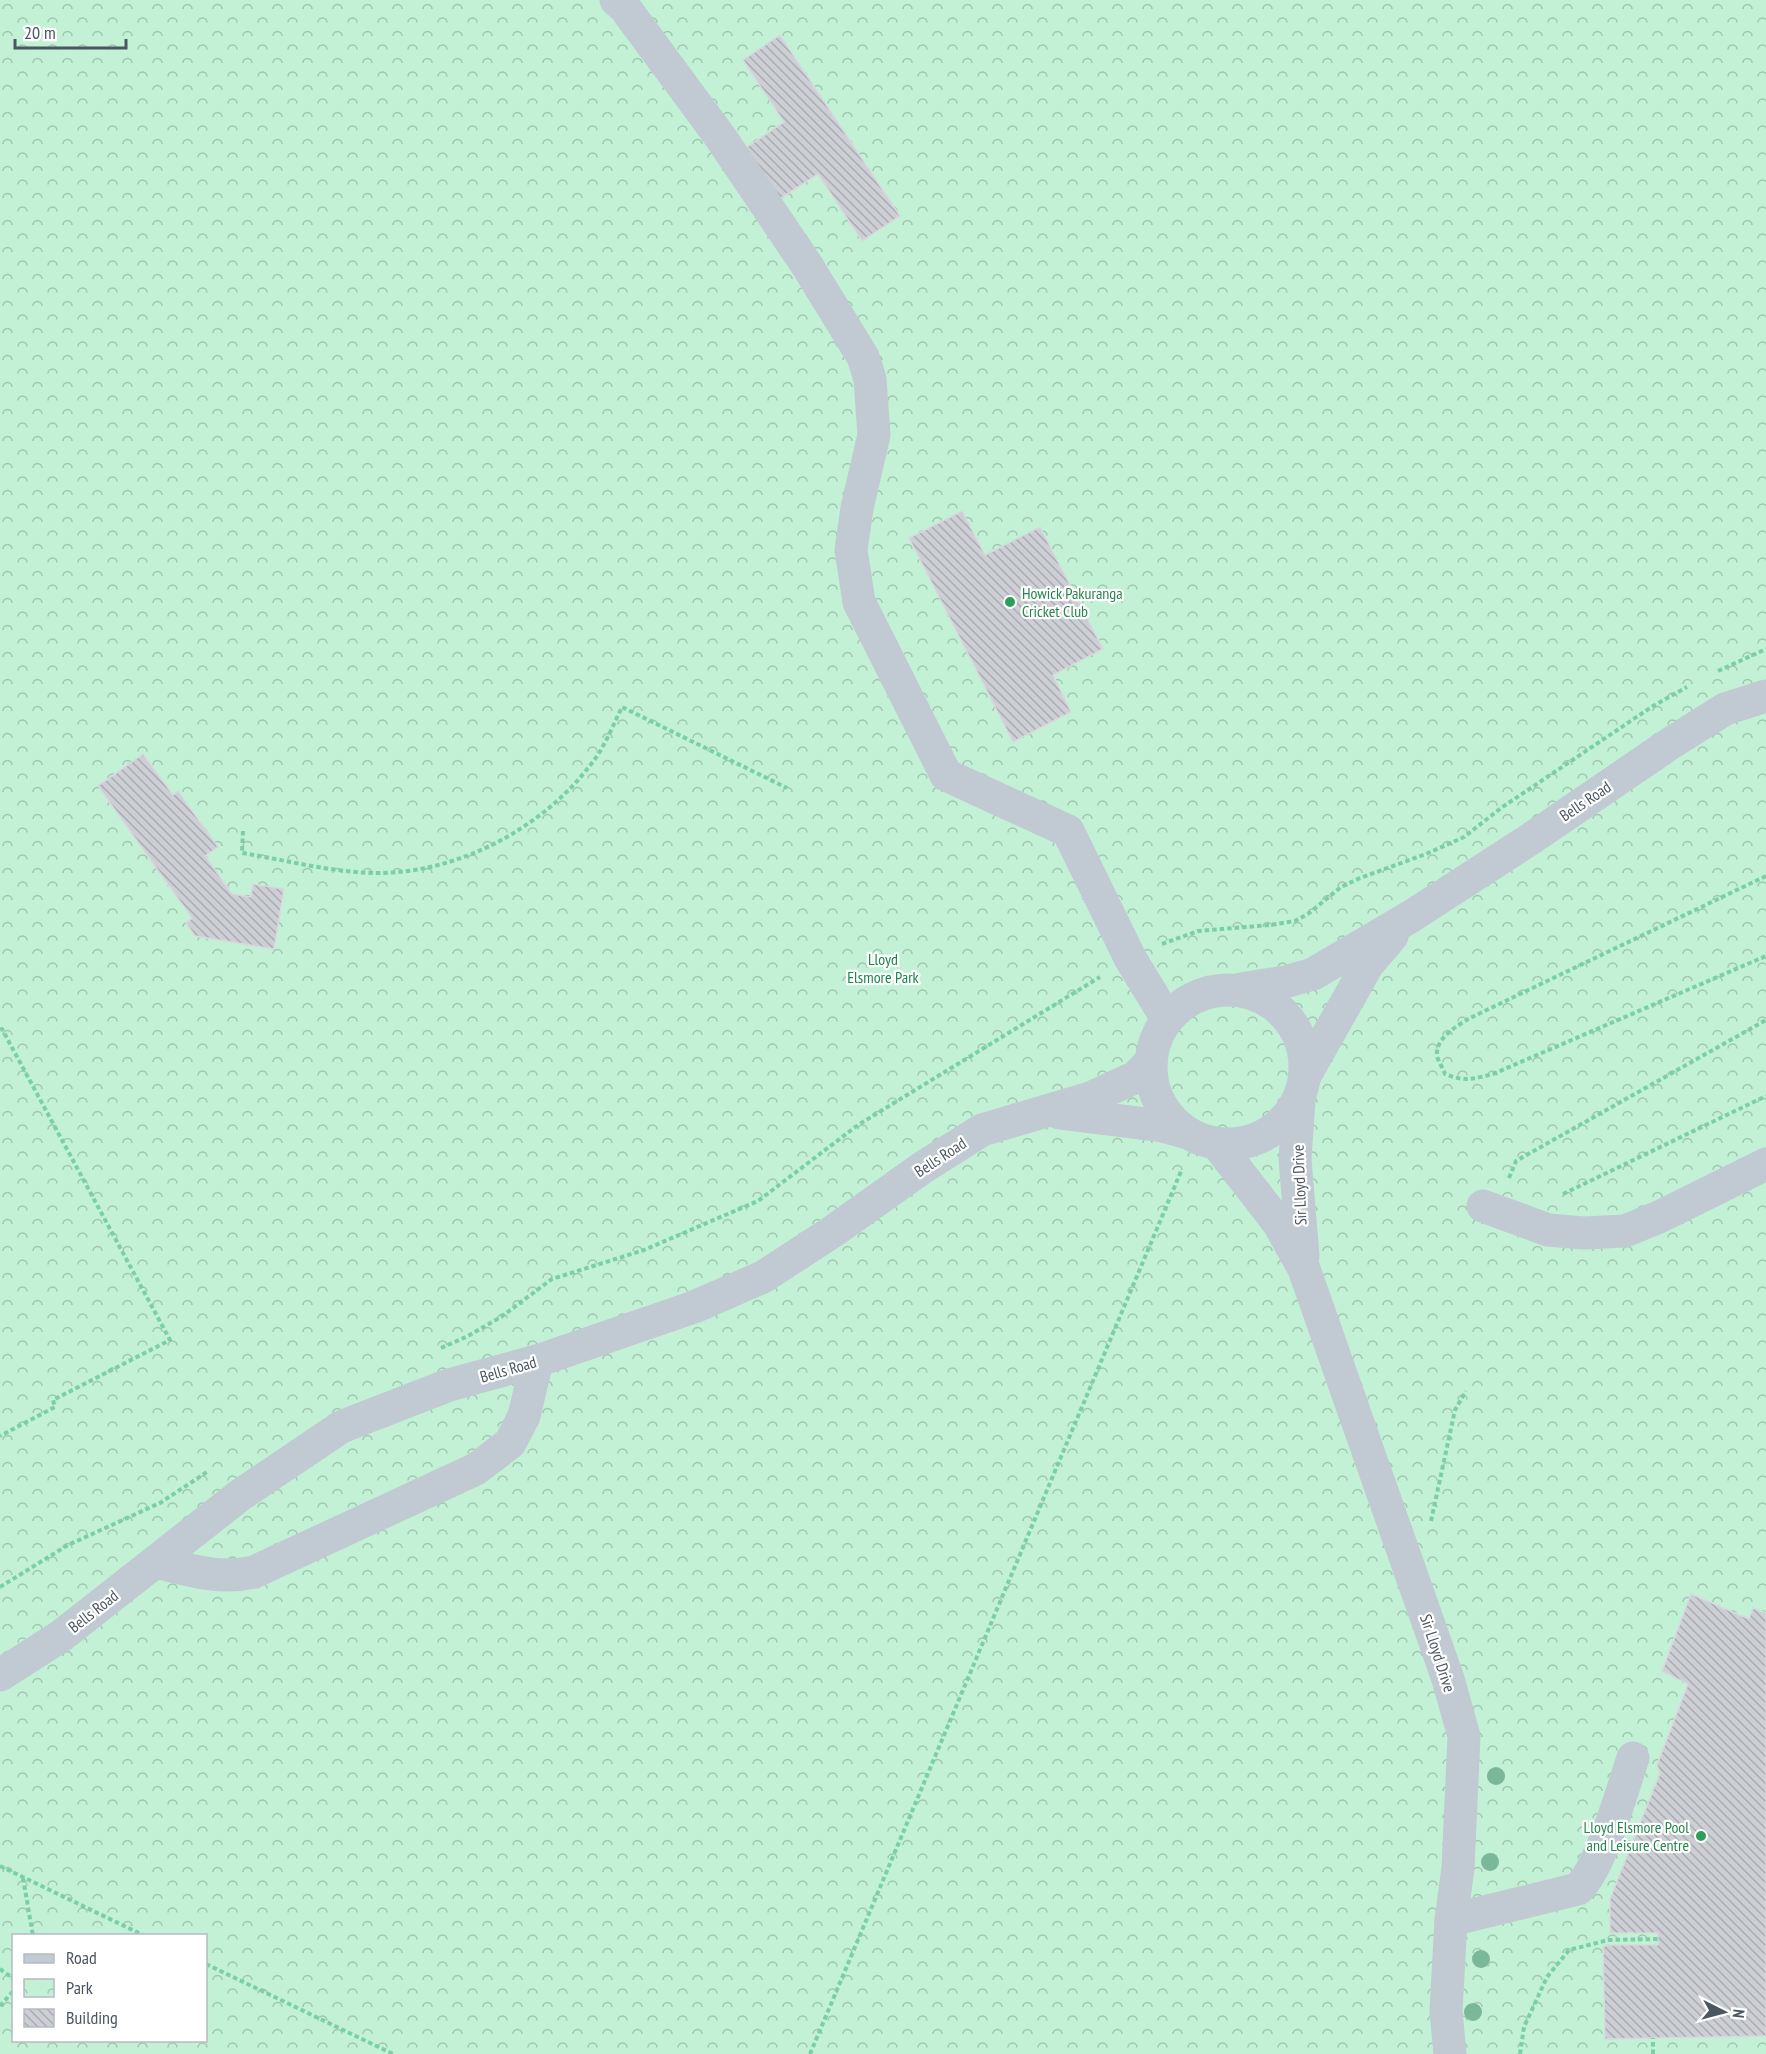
<svg xmlns="http://www.w3.org/2000/svg" width="1766" height="2054" font-family="'PT Sans Narrow',sans-serif">
	<style>
		.park { fill: url(#park-crowns); fill-rule: evenodd }
		.building { fill: url(#building-back-hatch); stroke: #d7d9de; stroke-width: 1.5 }
		.lines { fill: none; stroke-linecap: round; stroke-linejoin: round }
		.path { stroke: #7ad0a6; stroke-width: 4; stroke-dasharray: 4.5 3; stroke-linecap: butt }
		.minor { stroke: #c1cad2; stroke-width: 33 }
		.tree { fill: #7bb799 }
		.leisure-dot { fill: #2e9e5b; stroke: #fff; stroke-width: 2 }
		.labels { text-anchor: middle; dominant-baseline: central; stroke-width: 4.5; stroke-linejoin: round; paint-order: stroke }
		.leisure-label { font-size: 16px; fill: #27864d; stroke: #fff; text-anchor: start }
		.street-label { font-size: 16px; fill: #4a5661; stroke: #fff }
		.park-label { font-size: 16px; fill: #17864f; stroke: #fff }
	</style>
	<defs>
		<pattern id="park-crowns" width="20" height="18" patternUnits="userSpaceOnUse" patternTransform="scale(1.5)"><rect width="20" height="18" fill="#c3f1d5"/><path d="M2 6a3 3 0 1 1 6 0M12 15a3 3 0 1 1 6 0" fill="none" stroke="#a0c6b0"/></pattern>
		<pattern id="building-back-hatch" width="6" height="6" patternUnits="userSpaceOnUse" patternTransform="scale(1.5)"><rect width="6" height="6" fill="#cdcfd5"/><path d="M-1 5l2 2M0 0l6 6M5-1l2 2" fill="none" stroke="#a8abb0"/></pattern>
	</defs>
	<rect width="100%" height="100%" fill="#f5f3f3"/>
	<!-- park -->
	<path class="park" d="M0,0H1766V2054H0ZM14,1936H206V2040H14Z"/>
	<!-- building -->
	<g class="building">
		<path d="M780,35L900,216L862,241L818,174L775,202L741,151L784,122L743,60Z"/>
		<path d="M962,511L985,555L1040,527L1103,649L1053,675L1071,712L1013,742L909,538Z"/>
		<path d="M143,754L173,795L178,791L218,847L205,856L232,894L251,897L253,884L284,889L274,949L195,936L186,923L192,918L98,786Z"/>
		<path d="M1691,1594L1749,1619L1753,1608L1766,1613V2036L1605,2039L1603,1947L1607,1945H1658V1933H1610V1899L1660,1773L1657,1765L1688,1684L1662,1671Z"/>
	</g>
	<g class="lines">
		<!-- path -->
		<g class="path">
			<path d="M1718,671L1766,649"/>
			<path d="M243,831L242,853C286,860 334,873 378,873C462,873 550,824 597,756C607,741 614,723 622,707L787,788"/>
			<path d="M1766,876L1470,1018C1457,1026 1435,1038 1437,1056C1438,1061 1443,1068 1445,1074C1465,1082 1473,1079 1493,1074L1766,956"/>
			<path d="M1162,944L1198,931L1270,925L1295,921L1308,914L1341,887L1360,878L1426,854L1464,837L1501,808L1653,706L1687,687"/>
			<path d="M0,1030L2,1029L170,1340L53,1400L55,1407L0,1436"/>
			<path d="M1509,1178L1516,1161L1766,1020"/>
			<path d="M1563,1194L1766,1096"/>
			<path d="M441,1348L466,1337L501,1317L552,1279L644,1250L758,1201L858,1125L1100,977"/>
			<path d="M1431,1521L1455,1410L1466,1391"/>
			<path d="M0,1587L68,1545L160,1503L207,1472"/>
			<path d="M0,1866L145,1936"/>
			<path d="M23,1878L33,1936"/>
			<path d="M206,1964L393,2054"/>
			<path d="M0,1969L14,1979"/>
			<path d="M0,2006L14,1990"/>
			<path d="M810,2054L1182,1169"/>
			<path d="M1520,2054L1524,2027L1547,1977L1569,1950L1608,1940L1658,1939"/>
			<path d="M1653,2054V2038"/>
		</g>
		<!-- minor -->
		<g class="minor">
			<path d="M616,0L625,8L721,138L808,267L863,357L870,379L874,435L857,508L851,550L859,602L946,775L1068,831L1130,958L1167,1019"/>
			<path d="M1241,989L1285,982L1313,974L1410,917L1532,838L1671,743L1725,709L1766,696"/>
			<circle cx="1228" cy="1067" r="77"/>
			<path d="M1306,1074L1368,964L1392,936"/>
			<path d="M1299,1100L1295,1159L1303,1256"/>
			<path d="M1059,1113L1163,1126L1188,1133"/>
			<path d="M1217,1144L1279,1224L1304,1269L1448,1679L1464,1736L1458,1868L1451,1920L1446,2011L1450,2054"/>
			<path d="M1483,1206L1548,1230L1584,1233L1625,1231L1659,1217L1766,1164"/>
			<path d="M156,1562C189,1570 220,1580 254,1572L476,1469L510,1443L524,1416L537,1361"/>
			<path d="M0,1675L61,1636L239,1496L341,1427L449,1385L537,1361L694,1307L763,1277L832,1232L922,1168L982,1130L1090,1098L1136,1077L1151,1061"/>
			<path d="M1451,1920L1578,1889C1601,1868 1622,1790 1633,1758"/>
		</g>
	</g>
	<!-- trees -->
	<g class="tree">
		<circle cx="1496" cy="1776" r="9"/>
		<circle cx="1490" cy="1862" r="9"/>
		<circle cx="1481" cy="1959" r="9"/>
		<circle cx="1473" cy="2012" r="9"/>
	</g>
	<!-- markers -->
	<g class="leisure-dot">
		<circle cx="1010" cy="602" r="6"/>
		<circle cx="1701" cy="1836" r="6"/>
	</g>
	<g class="labels">
		<!-- leisure labels -->
		<g class="leisure-label">
			<text x="1022" y="593">Howick Pakuranga<tspan x="1022" dy="18">Cricket Club</tspan></text>
			<text x="1689" y="1827" text-anchor="end">Lloyd Elsmore Pool<tspan x="1689" dy="18">and Leisure Centre</tspan></text>
		</g>
		<!-- street labels -->
		<g class="street-label">
			<text transform="translate(1585 801) rotate(-34)">Bells Road</text>
			<text transform="translate(940 1157) rotate(-33)">Bells Road</text>
			<text transform="translate(1299 1185) rotate(-92)">Sir Lloyd Drive</text>
			<text transform="translate(508 1369) rotate(-16)">Bells Road</text>
			<text transform="translate(93 1611) rotate(-38)">Bells Road</text>
			<text transform="translate(1438 1653) rotate(72)">Sir Lloyd Drive</text>
		</g>
		<!-- park labels -->
		<g class="park-label">
			<text x="883" y="959">Lloyd<tspan x="883" dy="18">Elsmore Park</tspan></text>
		</g>
	</g>
	<!-- legend -->
	<rect x="12" y="1934" width="195" height="108" fill="#ffffff" stroke="#b7bbc0" stroke-width="1.5"/>
	<rect x="24" y="1954" width="30" height="9" fill="#c1cad2" stroke="#b7bbc0" stroke-width="1.5"/>
	<text x="66" y="1964" font-size="18" fill="#4a5661">Road</text>
	<rect x="24" y="1979" width="30" height="18" fill="url(#park-crowns)" stroke="#b7bbc0" stroke-width="1.5"/>
	<text x="66" y="1994" font-size="18" fill="#4a5661">Park</text>
	<rect x="24" y="2009" width="30" height="18" fill="url(#building-back-hatch)" stroke="#b7bbc0" stroke-width="1.5"/>
	<text x="66" y="2024" font-size="18" fill="#4a5661">Building</text>
	<!-- north arrow -->
	<g transform="translate(1724 2012) rotate(96)" stroke="#ffffff" stroke-width="4.5" paint-order="stroke">
	<path d="M0-4.5L10 22L0 15L-10 22Z" fill="#4a5661"/>
	<text y="-9" font-size="16" font-weight="bold" text-anchor="middle" fill="#4a5661">N</text>
	</g>
	<!-- scale -->
	<path d="M15 39v9h111v-9" fill="none" stroke="#4a5661" stroke-width="3"/>
	<text x="24" y="39" font-size="18" fill="#4a5661" stroke="#ffffff" stroke-width="4.5" paint-order="stroke">20 m</text>
</svg>
